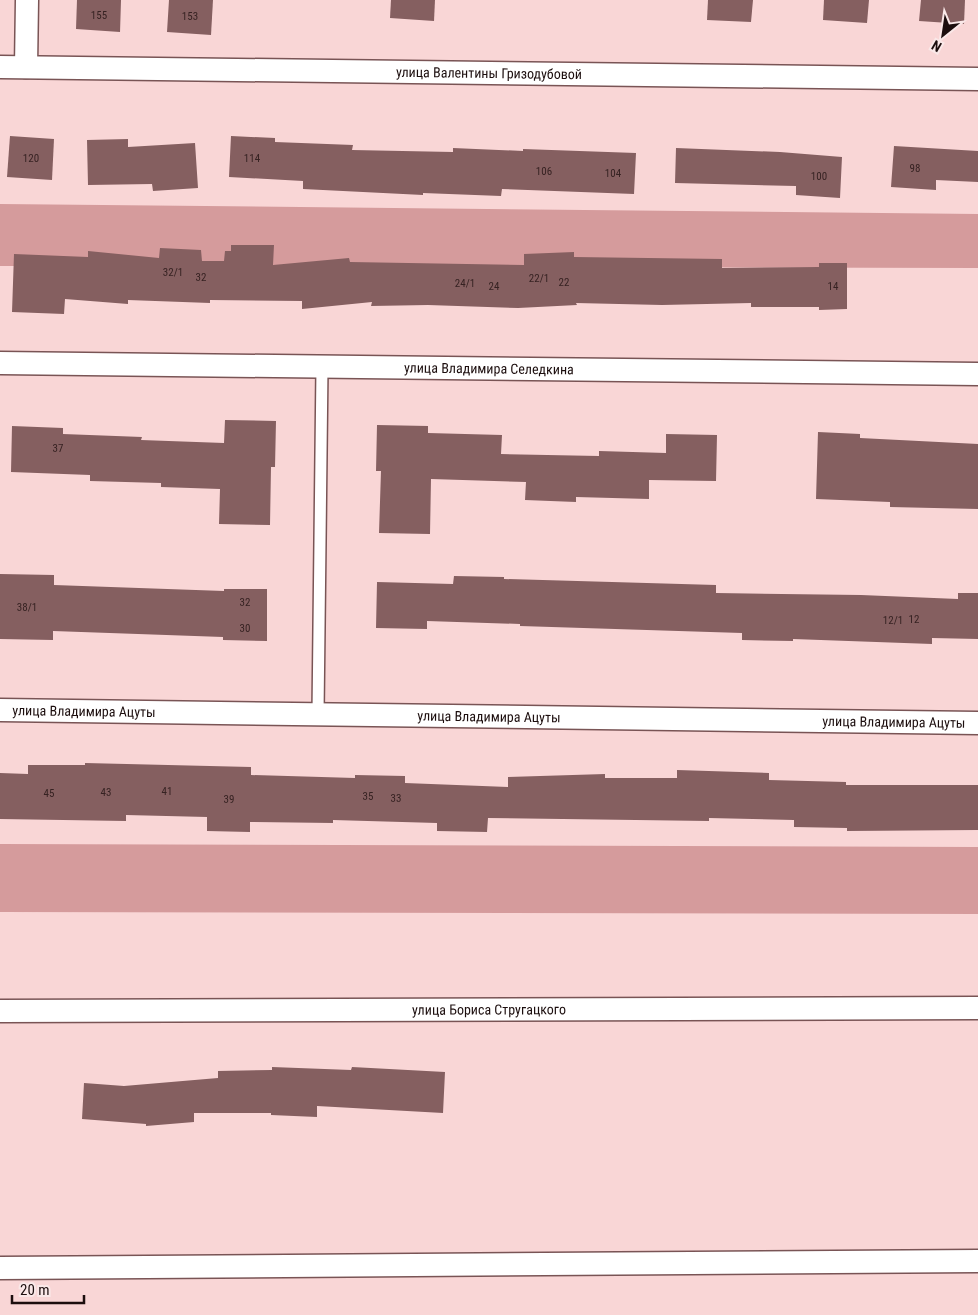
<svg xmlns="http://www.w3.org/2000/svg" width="978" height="1315" font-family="'Roboto Condensed',sans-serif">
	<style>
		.forest { fill: #d59b9c }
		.building { fill: #855f60 }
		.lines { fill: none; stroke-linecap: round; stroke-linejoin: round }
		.service-casing { stroke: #795455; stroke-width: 14 }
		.minor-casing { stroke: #795455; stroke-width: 25 }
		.service { stroke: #fff; stroke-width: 11 }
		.minor { stroke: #fff; stroke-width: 22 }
		.labels { text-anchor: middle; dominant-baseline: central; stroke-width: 4; stroke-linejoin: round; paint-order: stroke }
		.number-label { font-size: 11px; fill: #362222 }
		.street-label { font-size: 14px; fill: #1c0e0e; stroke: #fae8e8 }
	</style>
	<rect width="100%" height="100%" fill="#f9d6d6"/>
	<!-- forest -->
	<g class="forest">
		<path d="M0,204L978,214V268L0,266Z"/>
		<path d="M0,844L978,847V914L0,912Z"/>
	</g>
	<!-- building -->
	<g class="building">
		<path d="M77,0H121L120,32L76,29Z"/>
		<path d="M169,0H213L211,35L167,32Z"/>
		<path d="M391,0H435L434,21L390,18Z"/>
		<path d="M708,0H753L751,22L707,20Z"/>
		<path d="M824,0H869L867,23L823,20Z"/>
		<path d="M921,0H965L964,24L919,21Z"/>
		<path d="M10,136L54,139L52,180L7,177Z"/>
		<path d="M231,136L275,138V142L353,145L352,150L453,152V148L523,151V149L636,153L634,194L502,189L501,196L423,193V195L303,189V181L229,177Z"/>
		<path d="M128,139V147L195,143L198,188L153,191L152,184L88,185L87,140Z"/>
		<path d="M894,146L978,151V182L936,180V190L891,187Z"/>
		<path d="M676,148L780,152L842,157L840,198L796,195V186L675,183Z"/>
		<path d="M231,245H274L273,265L349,258L350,262L524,265V254L574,252V257L722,259V268L819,267V263H847V309L819,310V307H751V303L662,305L576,303L577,305L518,308L428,305L371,306L372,302L302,309V301L210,300V303L128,300V304L65,299L64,314L12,312L14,254L88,257V251L159,258L160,248L201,250L202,261H224L225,251H231Z"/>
		<path d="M225,420L276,421L275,467H271L270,525L219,524L220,489L161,487V483L90,481V475L11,472L12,426L63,428V434L142,437L141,440L224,443Z"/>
		<path d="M377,425L428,426V433L502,435L501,454L599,456V451L666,453V434L717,435L716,481L649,480V499L576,497V502L525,500L526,482L431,479L430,534L379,533L381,471H376Z"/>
		<path d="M818,432L860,434V438L978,444V509L890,507V502L816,499Z"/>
		<path d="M0,574L54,575V585L224,591V589H267V641L223,640V637L53,631V640L0,639Z"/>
		<path d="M454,576L504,577V579L716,585V593L861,595L958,599V593H978V639L932,638V644L793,639V641L742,640V633L520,626V624L427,621V629L376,628L377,582L453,584Z"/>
		<path d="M85,763L251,767V775L355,778V775L405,776V783L508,787V777L605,774V778H677V770L769,773V780L846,782V785H978V830L847,831V828L794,827V820L709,818V821L488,818L487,832L437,831V823L333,820V823L250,822V832L207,831V817L126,815V821L0,819V773L28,774V765H85Z"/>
		<path d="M272,1067L351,1070L352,1067L445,1072L443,1113L317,1106V1117L271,1115V1113H194V1122L146,1126V1124L82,1119L84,1083L124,1086L218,1078V1071L272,1070Z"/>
	</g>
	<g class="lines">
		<!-- service casing -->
		<g class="service-casing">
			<path id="service" d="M318,714L322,367"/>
		</g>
		<!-- minor casing -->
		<g class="minor-casing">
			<g id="minor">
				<path id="s1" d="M0,67L978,79"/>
				<path d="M26,67L27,0"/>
				<path id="s2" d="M0,363L978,374"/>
				<path id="s3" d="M0,710L978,723"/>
				<path id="s4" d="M0,1011L978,1008"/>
				<path d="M0,1268L978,1261"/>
			</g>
		</g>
		<!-- service -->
		<use href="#service" class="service"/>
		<!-- minor -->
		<use href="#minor" class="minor"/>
	</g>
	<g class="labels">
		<!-- number labels -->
		<g class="number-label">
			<text x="99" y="15">155</text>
			<text x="190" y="16">153</text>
			<text x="31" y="158">120</text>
			<text x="252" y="158">114</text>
			<text x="915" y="168">98</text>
			<text x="544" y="171">106</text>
			<text x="613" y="173">104</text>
			<text x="819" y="176">100</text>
			<text x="173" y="272">32/1</text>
			<text x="201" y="277">32</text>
			<text x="539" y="278">22/1</text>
			<text x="564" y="282">22</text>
			<text x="465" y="283">24/1</text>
			<text x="494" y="286">24</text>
			<text x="833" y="286">14</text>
			<text x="58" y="448">37</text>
			<text x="245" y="602">32</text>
			<text x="27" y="607">38/1</text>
			<text x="914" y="619">12</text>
			<text x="893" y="620">12/1</text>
			<text x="245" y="628">30</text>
			<text x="167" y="791">41</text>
			<text x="106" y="792">43</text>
			<text x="49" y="793">45</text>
			<text x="368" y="796">35</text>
			<text x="396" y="798">33</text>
			<text x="229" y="799">39</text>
		</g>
		<!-- street labels -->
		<g class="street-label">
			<text stroke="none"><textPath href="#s1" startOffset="489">улица Валентины Гризодубовой</textPath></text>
			<text stroke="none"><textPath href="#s2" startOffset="489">улица Владимира Селедкина</textPath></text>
			<text stroke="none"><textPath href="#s3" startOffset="84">улица Владимира Ацуты</textPath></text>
			<text stroke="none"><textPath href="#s3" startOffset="489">улица Владимира Ацуты</textPath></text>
			<text stroke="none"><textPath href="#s3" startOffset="894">улица Владимира Ацуты</textPath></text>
			<text stroke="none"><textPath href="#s4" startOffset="489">улица Бориса Стругацкого</textPath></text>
		</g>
	</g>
	<!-- north arrow -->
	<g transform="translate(943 35) rotate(210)" stroke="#fae8e8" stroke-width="4" paint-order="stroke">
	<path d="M0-4L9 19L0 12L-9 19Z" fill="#1c0e0e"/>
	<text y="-8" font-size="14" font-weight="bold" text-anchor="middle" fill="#1c0e0e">N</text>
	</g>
	<!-- scale -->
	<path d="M12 1295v8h72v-8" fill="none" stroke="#1c0e0e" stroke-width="2.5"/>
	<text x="20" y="1295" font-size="15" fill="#1c0e0e" stroke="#fae8e8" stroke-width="4" paint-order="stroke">20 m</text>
</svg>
